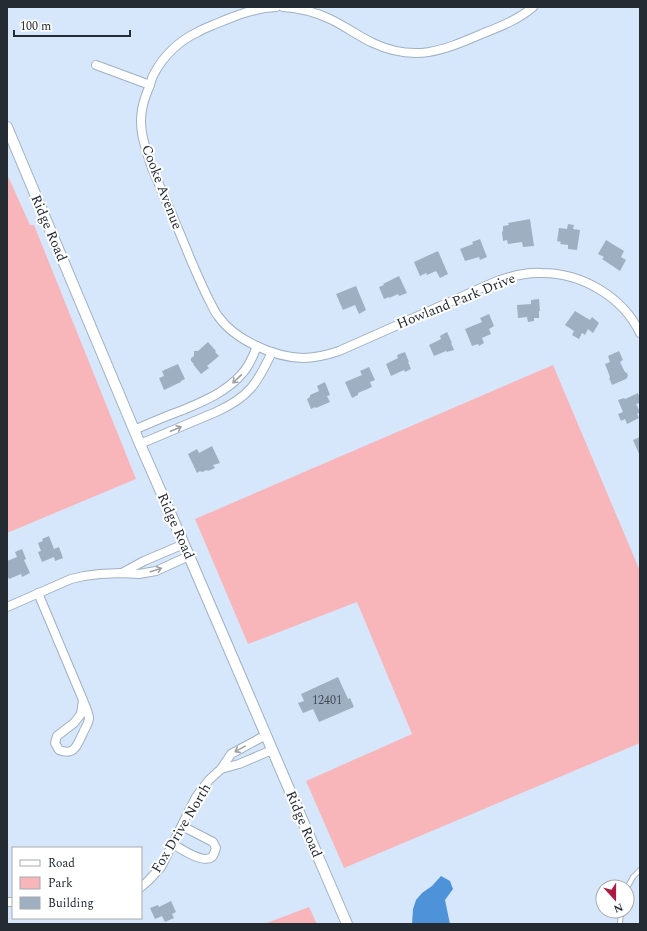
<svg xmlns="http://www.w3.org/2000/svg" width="647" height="931" font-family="Spectral,serif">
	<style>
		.green { fill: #f8b6bb }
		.water { fill: #4e92da }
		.building { fill: #9fafc2 }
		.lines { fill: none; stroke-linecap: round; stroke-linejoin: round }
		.service-casing { stroke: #a0b0c3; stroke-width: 6 }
		.minor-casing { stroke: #a0b0c3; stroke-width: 10 }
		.tertiary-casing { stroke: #a0b0c3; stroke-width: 12 }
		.service { stroke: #fff; stroke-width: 4 }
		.minor { stroke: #fff; stroke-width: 8 }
		.tertiary { stroke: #fff; stroke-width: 10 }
		.oneway { stroke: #9ca0a3 }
		.labels { text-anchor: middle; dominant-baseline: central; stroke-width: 4; stroke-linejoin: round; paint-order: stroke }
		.number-label { font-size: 12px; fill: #434c56 }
		.street-label { font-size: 14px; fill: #242b32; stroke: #fff }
	</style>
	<rect width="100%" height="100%" fill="#d6e7fb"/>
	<!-- green -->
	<g class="green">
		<path d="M7,174L30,225H34L136,479L7,533Z"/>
		<path d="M553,365L640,571V743L344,868L306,781L412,734L357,602L248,644L195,519Z"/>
		<path d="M309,907L317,924H264Z"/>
	</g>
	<!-- water -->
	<path class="water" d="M441,876L450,881L453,889L445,900L450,924H412L413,909L416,900L422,893L432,886Z"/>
	<!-- building -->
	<g class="building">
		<path d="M530,219L534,246L523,247L522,242L508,244L507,240L503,241L502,232L503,231V226L509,225L508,223Z"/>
		<path d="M568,224L574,225L573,229L580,230L577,250L568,249V245L560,244L561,242L557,241L559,228L567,229Z"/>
		<path d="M480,239L487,257L480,260L479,257L465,261L460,249L473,244L472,242Z"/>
		<path d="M606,240L624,251L621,257L626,260L620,271L602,259L604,257L598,254Z"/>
		<path d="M438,251L448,274L440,278L436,271L427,275L426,273L420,276L414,262Z"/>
		<path d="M399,276L407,293L399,296L398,294L389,298V297L384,299L379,287L384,285L383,284Z"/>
		<path d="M356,286L366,310L359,314L355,305L343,310L336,294Z"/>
		<path d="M539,299L540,311H539V318H534V321L528,322L527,317L518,318L517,305L531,304V300Z"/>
		<path d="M575,311L590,320L592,317L599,323L593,333L588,329L585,335L582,333L579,339L572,335L574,331L565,325Z"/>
		<path d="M489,314L494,326L489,329L491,334L482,338L484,343L479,346L478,344L472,346L465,329L482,322L480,318Z"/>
		<path d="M447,332L452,343H451L454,350L447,352L446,351L434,356L429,345L441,339L440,336Z"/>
		<path d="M208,342L216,351L215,352L219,356L207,366L209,368L201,374L193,364H194L191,361V358L194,356V351H198Z"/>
		<path d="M619,351L623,360L620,362L625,372L627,373L628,376L626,379L612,385L609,378H610L609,374L605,364L610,362L608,356Z"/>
		<path d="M405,352L409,362H408L411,369L405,372L404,370L391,376L386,364L398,358L397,355Z"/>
		<path d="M178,364L185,379L181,381V382L164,390L159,378L164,376L162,371Z"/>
		<path d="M369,367L375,380L370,382L372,387L358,393V395L352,398L345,382L362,375L360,371Z"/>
		<path d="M325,382L330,395L327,396L330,402L316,408L315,407L311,409L307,399L310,397V395L319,391L317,386Z"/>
		<path d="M638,393L640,398V403L636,404L640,412L637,414L639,418L627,424L625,419L621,421L618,414L623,412L618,400L624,398L625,399Z"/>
		<path d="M640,437V456L633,440Z"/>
		<path d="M212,446L220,463L213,465L215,468L208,471L207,470L202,472L200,471L197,473L188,454L197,449L199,453Z"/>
		<path d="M49,536L54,549L59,547L63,558L55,561L54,557L42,562L38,552L41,551L38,543L43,541L42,539Z"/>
		<path d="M22,549L26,559L24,560L30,573L22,577L21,574L9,579L7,575V561L17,557L15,552Z"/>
		<path d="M338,677L348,699L350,698L354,707L319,722L313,709L303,713L298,703L304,701L301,694Z"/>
		<path d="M171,901L176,912L172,914L174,918L165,922L162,916L155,919L150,908L158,905L159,907Z"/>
	</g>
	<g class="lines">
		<!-- service casing -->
		<g class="service-casing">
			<g id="service">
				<path d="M627,888L633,877L640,870"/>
				<path d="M620,924L621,911"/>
			</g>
		</g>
		<!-- minor casing -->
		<g class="minor-casing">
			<g id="minor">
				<path d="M276,7C255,8 237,15 218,23C211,26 204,28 198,32C180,40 163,56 154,74C152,77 151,81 150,85C143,101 139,115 142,133C144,145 148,156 152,168C165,198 178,228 190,258C196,272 202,286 209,300C212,305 214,311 218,316C235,340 273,357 303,358C315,358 327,355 339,351L497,281C512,276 526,272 542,273C582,273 623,297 640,333"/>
				<path d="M283,7C300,8 315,12 330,19C345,26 358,36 373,43C416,63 444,50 484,33C502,26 519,19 533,7"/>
				<path d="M96,65L150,85"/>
				<path d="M134,430C150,423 166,416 183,410C204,401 224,393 240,376C248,368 253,357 257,346"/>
				<path d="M140,444L216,412C249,397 257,384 272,352"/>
				<path d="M122,573L144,561L184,544"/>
				<path d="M38,593L83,700L81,714L74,723L57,736L55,743L59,750C75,756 77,745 83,733C85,728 89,723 89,718C88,711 85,706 83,700"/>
				<path d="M7,607L71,579L84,576L100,574L121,573L139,574L156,571L189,556"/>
				<path d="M221,769L239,764L272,750"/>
				<path d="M173,844C181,849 203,864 212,857C214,855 215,851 216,848L213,842L182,826"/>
				<path d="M141,887L148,881L161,867L196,797L209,780L221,769L231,754L266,735"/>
				<path d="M7,902H13"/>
			</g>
		</g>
		<!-- tertiary casing -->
		<g class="tertiary-casing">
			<path id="tertiary" d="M7,127L140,444L189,556L347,924"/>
		</g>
		<!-- service -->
		<use href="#service" class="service"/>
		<!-- minor -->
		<use href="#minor" class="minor"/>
		<!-- tertiary -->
		<use href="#tertiary" class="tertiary"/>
	</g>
	<!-- one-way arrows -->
	<defs><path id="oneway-shaft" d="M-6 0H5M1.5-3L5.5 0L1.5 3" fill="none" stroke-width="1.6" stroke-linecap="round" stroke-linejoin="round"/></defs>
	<g class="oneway">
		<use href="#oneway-shaft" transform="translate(237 379) rotate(136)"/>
		<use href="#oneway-shaft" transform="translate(176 429) rotate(-23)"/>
		<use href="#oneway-shaft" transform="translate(156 570) rotate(-18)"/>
		<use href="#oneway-shaft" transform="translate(240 749) rotate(151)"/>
	</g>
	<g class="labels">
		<!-- number labels -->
		<g class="number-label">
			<text x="327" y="700">12401</text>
		</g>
		<!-- street labels -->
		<g class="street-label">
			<text transform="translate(162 187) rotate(69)">Cooke Avenue</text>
			<text transform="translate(49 228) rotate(67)">Ridge Road</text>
			<text transform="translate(456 301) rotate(-22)">Howland Park Drive</text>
			<text transform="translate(176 526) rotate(66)">Ridge Road</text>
			<text transform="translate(304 824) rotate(67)">Ridge Road</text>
			<text transform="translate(181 828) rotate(-59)">Fox Drive North</text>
		</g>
	</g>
	<!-- border -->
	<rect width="647" height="931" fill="none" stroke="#242b32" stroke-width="16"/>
	<!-- legend -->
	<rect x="12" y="847" width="130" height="72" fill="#ffffff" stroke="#a7aaad"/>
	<rect x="20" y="860" width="20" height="6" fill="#ffffff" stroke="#a7aaad"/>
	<text x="48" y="867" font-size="12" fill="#242b32">Road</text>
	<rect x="20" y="877" width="20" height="12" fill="#f8b6bb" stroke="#a7aaad"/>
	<text x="48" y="887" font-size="12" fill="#242b32">Park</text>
	<rect x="20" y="897" width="20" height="12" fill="#9fafc2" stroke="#a7aaad"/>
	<text x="48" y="907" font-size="12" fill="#242b32">Building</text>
	<!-- north arrow -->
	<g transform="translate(615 899) rotate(159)"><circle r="19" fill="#ffffff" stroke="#a7aaad"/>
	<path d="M0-3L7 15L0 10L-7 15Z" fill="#af1b40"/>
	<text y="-6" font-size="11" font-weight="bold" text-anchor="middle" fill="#242b32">N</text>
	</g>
	<!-- scale -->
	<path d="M14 30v6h116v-6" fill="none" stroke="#242b32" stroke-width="2"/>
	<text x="20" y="30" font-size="12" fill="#242b32" stroke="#ffffff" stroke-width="3" paint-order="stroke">100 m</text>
</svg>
